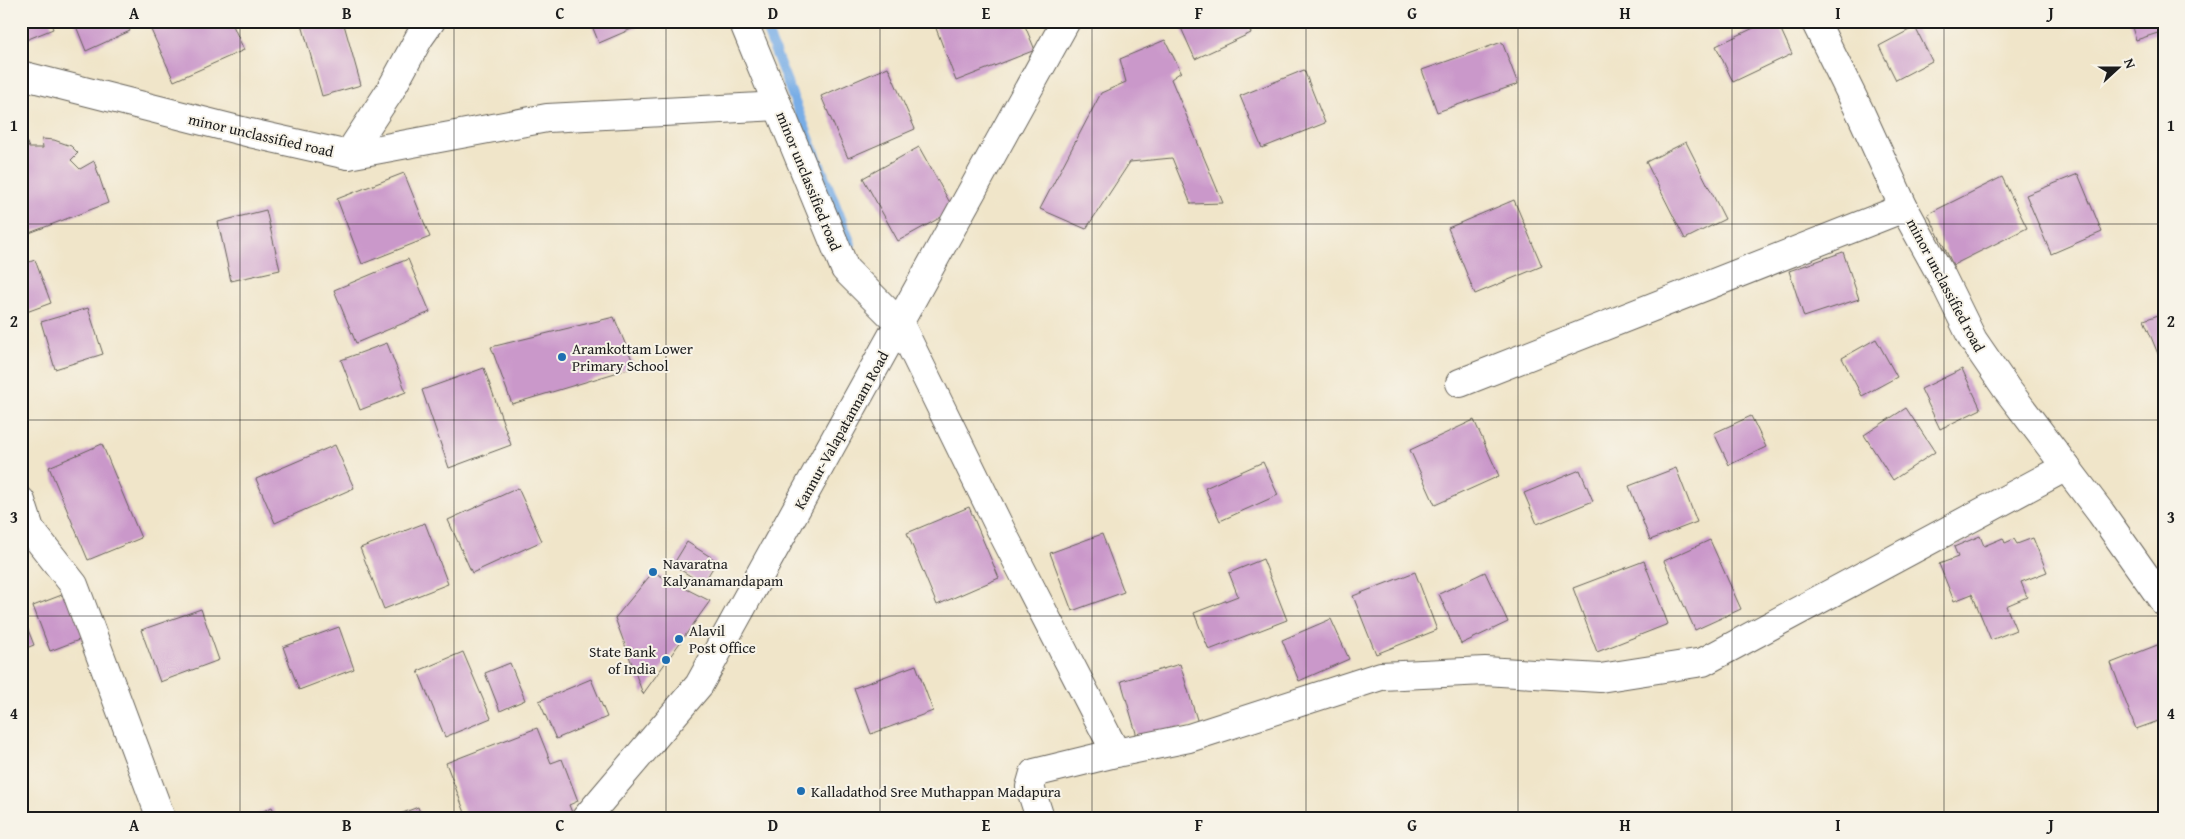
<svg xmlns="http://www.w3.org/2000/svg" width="2185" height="839" font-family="'Gentium Book Plus',serif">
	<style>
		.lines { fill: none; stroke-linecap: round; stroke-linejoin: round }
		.stream { stroke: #78ade6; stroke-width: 10 }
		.building { fill: #ca98ca }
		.minor-casing { stroke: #666259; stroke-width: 30 }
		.secondary-casing { stroke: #666259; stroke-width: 30 }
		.minor { stroke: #fff; stroke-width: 28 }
		.secondary { stroke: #fff; stroke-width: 28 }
		.grid { fill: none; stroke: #1c1c1c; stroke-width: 1; stroke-opacity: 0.55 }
		.poi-dot { fill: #1f6fb2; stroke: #f7f3e8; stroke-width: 2 }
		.labels { text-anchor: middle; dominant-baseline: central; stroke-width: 4; stroke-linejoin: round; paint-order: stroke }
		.street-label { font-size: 15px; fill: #1c1c1c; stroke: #f7f3e8 }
		.poi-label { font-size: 15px; fill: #1c1c1c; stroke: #f7f3e8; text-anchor: start }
		.neatline { fill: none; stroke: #1c1c1c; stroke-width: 2 }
		.grid-label { font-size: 16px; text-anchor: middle; font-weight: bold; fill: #1c1c1c }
	</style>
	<rect width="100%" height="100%" fill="#f7f3e8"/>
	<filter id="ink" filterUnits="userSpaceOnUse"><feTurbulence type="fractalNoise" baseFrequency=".02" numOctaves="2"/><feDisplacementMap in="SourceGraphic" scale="10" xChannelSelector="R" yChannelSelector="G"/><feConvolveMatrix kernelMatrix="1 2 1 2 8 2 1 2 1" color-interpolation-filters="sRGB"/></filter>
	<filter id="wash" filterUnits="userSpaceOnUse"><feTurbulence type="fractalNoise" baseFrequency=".0096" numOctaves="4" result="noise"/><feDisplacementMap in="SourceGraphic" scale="20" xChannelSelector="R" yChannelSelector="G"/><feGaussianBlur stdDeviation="1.12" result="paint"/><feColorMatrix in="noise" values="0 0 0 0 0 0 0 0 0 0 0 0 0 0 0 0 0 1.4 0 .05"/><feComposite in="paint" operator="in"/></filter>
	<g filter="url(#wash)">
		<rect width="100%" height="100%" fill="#f0e5c9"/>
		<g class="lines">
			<!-- stream -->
			<path class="stream" d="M763,21L851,244"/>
		</g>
		<g id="blocks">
			<!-- building -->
			<g class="building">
				<path d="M21,21H50L53,29L21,42Z"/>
				<path d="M74,21H126L130,31L86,51Z"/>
				<path d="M147,21H231L244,50L174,81Z"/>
				<path d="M301,21H343L361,85L322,96Z"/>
				<path d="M590,21H650L599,43Z"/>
				<path d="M938,21H1023L1035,50L956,81L934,23Z"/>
				<path d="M1178,21H1246L1251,33L1195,59Z"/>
				<path d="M1768,21H1777L1792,54L1733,82L1716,46Z"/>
				<path d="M2130,21H2164V31L2136,40Z"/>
				<path d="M1915,27L1932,61L1896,80L1879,46Z"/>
				<path d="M1165,40L1181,72L1171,79L1223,203L1191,204L1172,158L1130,162L1086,229L1040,209L1101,93L1126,82L1120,59Z"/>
				<path d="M1502,42L1518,84L1437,112L1422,70Z"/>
				<path d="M888,67L915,129L848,158L821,96Z"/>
				<path d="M1304,70L1325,123L1262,148L1240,96Z"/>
				<path d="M21,128L29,148H43L42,139L54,140L71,146L78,153L71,160L80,169L94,161L108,203L24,235L21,228Z"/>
				<path d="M1686,142L1725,219L1685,239L1646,162Z"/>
				<path d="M919,147L954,210L898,241L863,178Z"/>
				<path d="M404,173L430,237L362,264L337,199Z"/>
				<path d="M2078,174L2102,232L2051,254L2026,195Z"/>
				<path d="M2002,177L2027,228L1953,265L1928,214Z"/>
				<path d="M1514,200L1542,266L1475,294L1448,228Z"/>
				<path d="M266,210L280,270L231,281L218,222Z"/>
				<path d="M1843,252L1859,299L1804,317L1789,271Z"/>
				<path d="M408,259L430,312L356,343L334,290Z"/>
				<path d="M35,260L51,303L21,314V265Z"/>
				<path d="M88,308L103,354L55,369L41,322Z"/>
				<path d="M2164,313V360L2161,361L2144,320Z"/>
				<path d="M614,317L635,367L512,404L491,347Z"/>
				<path d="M1876,339L1897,377L1862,396L1842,358Z"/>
				<path d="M387,343L406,392L360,410L341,360Z"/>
				<path d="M484,368L511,445L449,468L422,390Z"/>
				<path d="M1962,369L1981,409L1940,429L1921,389Z"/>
				<path d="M1906,408L1935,452L1893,480L1864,435Z"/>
				<path d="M1751,416L1766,447L1729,465L1714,433Z"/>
				<path d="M1474,420L1499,476L1435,505L1410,450Z"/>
				<path d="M102,444L141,538L88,560L49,467Z"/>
				<path d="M335,445L354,488L275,523L256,479Z"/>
				<path d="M1263,462L1278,495L1220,521L1205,488Z"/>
				<path d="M1676,468L1697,522L1650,540L1629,486Z"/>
				<path d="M1580,470L1593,501L1537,524L1524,493Z"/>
				<path d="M518,488L542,541L472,573L448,520Z"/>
				<path d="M969,507L999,578L937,605L907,533Z"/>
				<path d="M425,523L448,584L384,609L360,548Z"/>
				<path d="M1102,534L1124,592L1072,611L1050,553Z"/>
				<path d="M1980,536L1984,546L2003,538L2005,543L2014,539L2017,544L2033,538L2047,572L2021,582L2027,597L2006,606L2016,630L1991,640L1972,594L1954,601L1939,564L1958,557L1954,547Z"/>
				<path d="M1710,540L1741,609L1695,630L1664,561Z"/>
				<path d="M687,542L717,561L703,584L673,565Z"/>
				<path d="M1263,559L1287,620L1209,650L1194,613L1238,596L1229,573Z"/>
				<path d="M1644,561L1668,624L1597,652L1573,588Z"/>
				<path d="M653,572L710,601L643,694L615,618Z"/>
				<path d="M1415,572L1437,630L1376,654L1353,596Z"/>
				<path d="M1485,572L1508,622L1461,644L1439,594Z"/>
				<path d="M67,593L84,638L50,651L33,606Z"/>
				<path d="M201,609L219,660L160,682L141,630Z"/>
				<path d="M21,612L34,645L21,650Z"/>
				<path d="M1331,619L1349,659L1299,681L1282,640Z"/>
				<path d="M339,627L354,669L299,690L283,647Z"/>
				<path d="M2160,644L2164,653V719L2136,729L2111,663Z"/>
				<path d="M463,652L491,718L445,737L418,671Z"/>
				<path d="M510,663L525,700L500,711L485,673Z"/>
				<path d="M1180,664L1198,723L1138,740L1121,681Z"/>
				<path d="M916,665L933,711L871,734L854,688Z"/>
				<path d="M591,679L607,717L556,739L539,701Z"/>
				<path d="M537,728L551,763L562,759L578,801L569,805L573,815L566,818H467L446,763Z"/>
				<path d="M272,807L277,818H249Z"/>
				<path d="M418,807L422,818H390Z"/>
			</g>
		</g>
	</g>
	<g filter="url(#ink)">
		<use href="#blocks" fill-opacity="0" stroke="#666259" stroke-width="1"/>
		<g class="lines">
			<!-- minor casing -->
			<g class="minor-casing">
				<g id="minor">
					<path d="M743,21L845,269L900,324L1001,530L1116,753L1034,773L1030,787L1040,818"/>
					<path d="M1815,21L1861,114L1904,208L1942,277L1973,340L2006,388L2101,513L2164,602"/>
					<path d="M21,75L250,133L348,155L390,91L419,38L431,21"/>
					<path d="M348,155L547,118L778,106"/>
					<path d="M1460,383L1904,208"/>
					<path d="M21,501L30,529L74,585L161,818"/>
					<path d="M1116,753L1189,738L1381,676L1485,671L1600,678L1703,662L2066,467"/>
				</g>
			</g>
			<!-- secondary casing -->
			<g class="secondary-casing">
				<path id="secondary" d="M586,818L699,685L1066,21"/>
			</g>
			<!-- minor -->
			<use href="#minor" class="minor"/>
			<!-- secondary -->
			<use href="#secondary" class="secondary"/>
		</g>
	</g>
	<!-- grid -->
	<path class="grid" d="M240,21V818M454,21V818M666,21V818M880,21V818M1092,21V818M1306,21V818M1518,21V818M1732,21V818M1944,21V818M21,224H2164M21,420H2164M21,616H2164"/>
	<!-- markers -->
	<g class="poi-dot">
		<circle cx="562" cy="357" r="5"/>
		<circle cx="653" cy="572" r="5"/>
		<circle cx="679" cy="639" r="5"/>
		<circle cx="666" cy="660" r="5"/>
		<circle cx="801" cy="791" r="5"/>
	</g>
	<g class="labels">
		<!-- street labels -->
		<g class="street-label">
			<text transform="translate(261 135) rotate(13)">minor unclassified road</text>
			<text transform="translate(809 181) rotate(68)">minor unclassified road</text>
			<text transform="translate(1946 285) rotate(62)">minor unclassified road</text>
			<text transform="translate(841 430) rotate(-61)">Kannur-Valapatannam Road</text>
		</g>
		<!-- poi labels -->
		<g class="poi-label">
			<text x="572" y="348">Aramkottam Lower<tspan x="572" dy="17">Primary School</tspan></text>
			<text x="663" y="563">Navaratna<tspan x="663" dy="17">Kalyanamandapam</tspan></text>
			<text x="689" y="630">Alavil<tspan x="689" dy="17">Post Office</tspan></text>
			<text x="656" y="651" text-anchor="end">State Bank<tspan x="656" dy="17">of India</tspan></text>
			<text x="811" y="791">Kalladathod Sree Muthappan Madapura</text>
		</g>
	</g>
	<!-- margin -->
	<rect width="2185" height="839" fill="none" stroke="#f7f3e8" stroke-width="55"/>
	<!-- north arrow -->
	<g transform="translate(2118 68) rotate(69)" stroke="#f7f3e8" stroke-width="4" paint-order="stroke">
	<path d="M0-4L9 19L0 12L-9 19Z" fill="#1c1c1c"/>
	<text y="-8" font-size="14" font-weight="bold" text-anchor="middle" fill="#1c1c1c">N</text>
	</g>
	<rect x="28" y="28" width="2130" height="784" class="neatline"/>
	<g class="grid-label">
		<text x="134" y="19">A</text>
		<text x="347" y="19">B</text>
		<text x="560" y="19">C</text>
		<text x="773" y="19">D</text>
		<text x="986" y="19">E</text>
		<text x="1199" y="19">F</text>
		<text x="1412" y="19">G</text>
		<text x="1625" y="19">H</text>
		<text x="1838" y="19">I</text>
		<text x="2051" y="19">J</text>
		<text x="14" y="131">1</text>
		<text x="2171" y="131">1</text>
		<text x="14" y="327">2</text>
		<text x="2171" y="327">2</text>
		<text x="14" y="523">3</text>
		<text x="2171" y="523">3</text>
		<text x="14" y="719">4</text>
		<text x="2171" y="719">4</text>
		<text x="134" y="831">A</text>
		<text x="347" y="831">B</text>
		<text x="560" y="831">C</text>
		<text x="773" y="831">D</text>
		<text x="986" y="831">E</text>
		<text x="1199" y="831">F</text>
		<text x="1412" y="831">G</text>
		<text x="1625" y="831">H</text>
		<text x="1838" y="831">I</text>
		<text x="2051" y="831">J</text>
	</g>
</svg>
